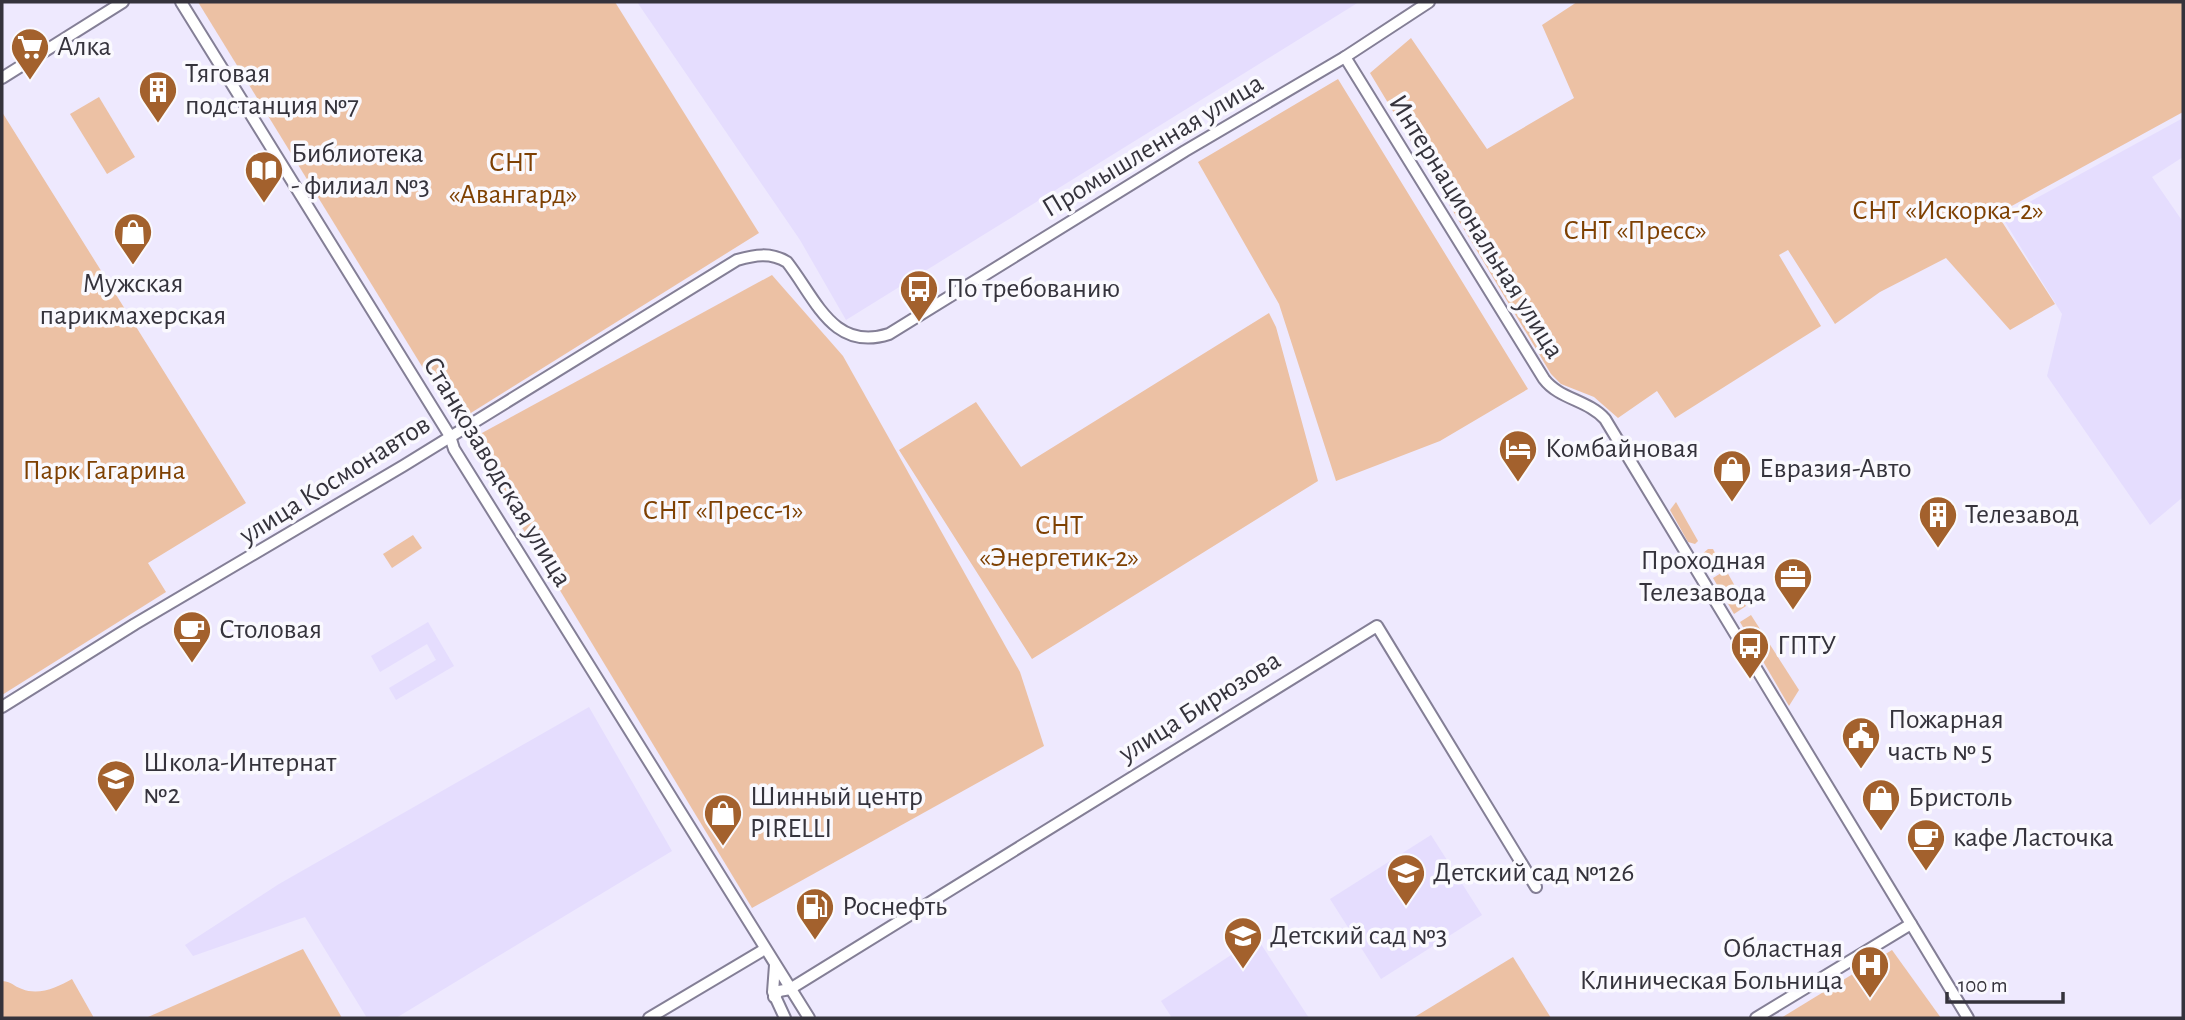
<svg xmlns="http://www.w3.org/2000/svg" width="2185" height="1020" font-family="'Alegreya Sans',sans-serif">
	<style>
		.built { fill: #e5ddfe }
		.green { fill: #ecc1a4 }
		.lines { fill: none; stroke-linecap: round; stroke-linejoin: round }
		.secondary-casing { stroke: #847f96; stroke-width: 14 }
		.secondary { stroke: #fff; stroke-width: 10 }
		.labels { text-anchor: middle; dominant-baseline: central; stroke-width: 7; stroke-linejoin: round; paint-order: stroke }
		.poi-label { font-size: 28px; fill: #35333c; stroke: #faf9fe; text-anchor: start }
		.street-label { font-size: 28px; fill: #35333c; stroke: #faf9fe }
		.park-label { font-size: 28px; fill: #7e4002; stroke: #faf9fe }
	</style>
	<rect width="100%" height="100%" fill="#eee9fe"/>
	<!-- built -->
	<g class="built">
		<path d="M637,2H1359L846,320L800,240Z"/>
		<path d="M2183,118V157L2152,177L2183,222V497L2150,525L2047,376L2062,314L2002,217Z"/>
		<path d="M428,622L454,666L396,700L389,688L436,660L427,644L380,672L371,656Z"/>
		<path d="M589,707L672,851L396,1018H367L305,917L193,956L185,945L279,884Z"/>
		<path d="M1431,835L1482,915L1381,979L1330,899Z"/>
		<path d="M1257,938L1309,1018H1172L1161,1001Z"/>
	</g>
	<!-- green -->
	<g class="green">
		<path d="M198,2H615L759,233L466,416L450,412Z"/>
		<path d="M1577,2H2183V112L1997,214L2055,304L2010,330L1946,258L1880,292L1835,324L1788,250L1779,255L1821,326L1675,418L1657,391L1618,418L1594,397L1561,384L1551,374L1370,73L1411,38L1487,149L1574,98L1542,25Z"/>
		<path d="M1338,79L1528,389L1440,441L1336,481L1279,304L1198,162Z"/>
		<path d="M99,97L135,157L107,174L70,114Z"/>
		<path d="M2,112L246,503L148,563L166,592L2,695Z"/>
		<path d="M772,275L843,356L1020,672L1044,746L752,908L469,440Z"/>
		<path d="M1269,313L1276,327L1318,481L1032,659L899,450L976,402L1021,467Z"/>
		<path d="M1676,502L1698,541L1695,544L1688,542L1670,510Z"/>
		<path d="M413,535L422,548L392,568L383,554Z"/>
		<path d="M1708,549H1713L1722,566L1710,574L1700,556Z"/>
		<path d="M1726,570L1746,606L1734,614L1713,578Z"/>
		<path d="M1751,615L1799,690L1789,706L1740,622Z"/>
		<path d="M303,949L342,1018H146L148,1017Z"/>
		<path d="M1892,950L1941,1018H1781Z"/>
		<path d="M1513,957L1551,1018H1413Z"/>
		<path d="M72,979L94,1018H2V981C13,982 13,986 22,989C39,996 58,987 72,979Z"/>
	</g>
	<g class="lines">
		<!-- secondary casing -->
		<g class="secondary-casing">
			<g id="secondary">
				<path d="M181,2L450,436L454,449L809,1018"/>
				<path d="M1345,57L1544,379C1559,399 1588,400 1605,419L1968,1018"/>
				<path d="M2,78L123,2"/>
				<path d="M2,707L135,624L403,466L737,260C755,255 770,252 787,262C816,299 833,352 889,334L1185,151L1345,57L1429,2"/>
				<path d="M775,965L773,992L785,1018"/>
				<path d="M774,997L779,991L790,989L1377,626L1536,887"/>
				<path d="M649,1018L765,949"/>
				<path d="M1756,1018L1911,924"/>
			</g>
		</g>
		<!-- secondary -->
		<use href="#secondary" class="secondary"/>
	</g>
	<!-- icons -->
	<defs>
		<g id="supermarket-pin" transform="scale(2.0125)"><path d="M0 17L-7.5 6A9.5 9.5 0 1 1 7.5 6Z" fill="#a3612d" stroke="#faf9fe"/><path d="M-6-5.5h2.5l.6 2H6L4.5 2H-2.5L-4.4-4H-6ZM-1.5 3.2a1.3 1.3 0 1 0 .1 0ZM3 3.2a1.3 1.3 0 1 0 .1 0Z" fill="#fff"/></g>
		<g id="building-pin" transform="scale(2.0125)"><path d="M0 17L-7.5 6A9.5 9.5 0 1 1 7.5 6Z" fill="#a3612d" stroke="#faf9fe"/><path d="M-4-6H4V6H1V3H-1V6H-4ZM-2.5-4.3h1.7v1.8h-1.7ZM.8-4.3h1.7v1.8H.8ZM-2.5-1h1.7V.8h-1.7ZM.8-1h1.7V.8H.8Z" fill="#fff"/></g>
		<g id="library-pin" transform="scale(2.0125)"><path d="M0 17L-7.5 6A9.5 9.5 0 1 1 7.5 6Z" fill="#a3612d" stroke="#faf9fe"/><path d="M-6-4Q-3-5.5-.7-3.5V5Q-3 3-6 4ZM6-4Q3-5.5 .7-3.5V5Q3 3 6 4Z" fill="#fff"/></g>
		<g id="shop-pin" transform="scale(2.0125)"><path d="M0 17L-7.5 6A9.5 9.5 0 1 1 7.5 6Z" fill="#a3612d" stroke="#faf9fe"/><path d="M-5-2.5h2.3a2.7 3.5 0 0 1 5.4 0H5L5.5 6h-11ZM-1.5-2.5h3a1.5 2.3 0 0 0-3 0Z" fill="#fff"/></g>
		<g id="bus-pin" transform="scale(2.0125)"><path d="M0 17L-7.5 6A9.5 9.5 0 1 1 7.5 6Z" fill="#a3612d" stroke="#faf9fe"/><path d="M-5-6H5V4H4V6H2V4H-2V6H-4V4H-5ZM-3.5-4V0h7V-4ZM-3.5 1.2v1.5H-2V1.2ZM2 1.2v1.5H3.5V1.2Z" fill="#fff"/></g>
		<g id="hotel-pin" transform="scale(2.0125)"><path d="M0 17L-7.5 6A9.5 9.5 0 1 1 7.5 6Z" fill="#a3612d" stroke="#faf9fe"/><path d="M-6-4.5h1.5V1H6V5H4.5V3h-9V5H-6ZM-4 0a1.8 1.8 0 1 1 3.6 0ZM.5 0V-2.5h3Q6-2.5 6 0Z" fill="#fff"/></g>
		<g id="office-pin" transform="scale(2.0125)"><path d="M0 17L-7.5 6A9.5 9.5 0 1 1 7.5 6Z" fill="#a3612d" stroke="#faf9fe"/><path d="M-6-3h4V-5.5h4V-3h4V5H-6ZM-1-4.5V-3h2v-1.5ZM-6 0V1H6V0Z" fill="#fff"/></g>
		<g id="cafe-pin" transform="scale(2.0125)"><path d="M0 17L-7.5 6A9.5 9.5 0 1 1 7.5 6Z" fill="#a3612d" stroke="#faf9fe"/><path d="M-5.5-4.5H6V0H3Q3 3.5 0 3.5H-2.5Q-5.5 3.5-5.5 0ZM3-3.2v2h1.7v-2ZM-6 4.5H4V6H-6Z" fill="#fff"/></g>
		<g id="civic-pin" transform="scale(2.0125)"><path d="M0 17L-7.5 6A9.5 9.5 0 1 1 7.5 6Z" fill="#a3612d" stroke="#faf9fe"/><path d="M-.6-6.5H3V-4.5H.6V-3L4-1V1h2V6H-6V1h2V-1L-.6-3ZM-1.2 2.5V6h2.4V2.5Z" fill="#fff"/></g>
		<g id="school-pin" transform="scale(2.0125)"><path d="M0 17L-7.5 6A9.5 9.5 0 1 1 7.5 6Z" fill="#a3612d" stroke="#faf9fe"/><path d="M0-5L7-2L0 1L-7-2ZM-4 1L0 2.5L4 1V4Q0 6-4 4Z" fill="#fff"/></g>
		<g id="fuel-pin" transform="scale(2.0125)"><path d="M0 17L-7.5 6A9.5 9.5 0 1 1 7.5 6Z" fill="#a3612d" stroke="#faf9fe"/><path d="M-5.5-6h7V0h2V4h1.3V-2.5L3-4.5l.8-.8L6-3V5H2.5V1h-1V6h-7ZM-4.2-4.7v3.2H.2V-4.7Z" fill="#fff"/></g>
		<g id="hospital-pin" transform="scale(2.0125)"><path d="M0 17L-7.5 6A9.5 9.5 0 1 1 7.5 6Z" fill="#a3612d" stroke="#faf9fe"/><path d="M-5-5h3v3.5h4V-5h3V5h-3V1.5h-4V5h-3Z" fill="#fff"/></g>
	</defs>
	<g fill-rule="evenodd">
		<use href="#supermarket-pin" x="30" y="47"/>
		<use href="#building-pin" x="158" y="90"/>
		<use href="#library-pin" x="264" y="170"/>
		<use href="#shop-pin" x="133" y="232"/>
		<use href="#bus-pin" x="919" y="289"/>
		<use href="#hotel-pin" x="1518" y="449"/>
		<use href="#shop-pin" x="1732" y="469"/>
		<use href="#building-pin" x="1938" y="515"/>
		<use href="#office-pin" x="1793" y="577"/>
		<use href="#cafe-pin" x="192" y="630"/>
		<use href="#bus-pin" x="1750" y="646"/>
		<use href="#civic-pin" x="1861" y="736"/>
		<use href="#school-pin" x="116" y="779"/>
		<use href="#shop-pin" x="1881" y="798"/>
		<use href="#shop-pin" x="723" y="813"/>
		<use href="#cafe-pin" x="1926" y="838"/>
		<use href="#school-pin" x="1406" y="873"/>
		<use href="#fuel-pin" x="815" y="907"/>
		<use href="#school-pin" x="1243" y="936"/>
		<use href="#hospital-pin" x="1870" y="965"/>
	</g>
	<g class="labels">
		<!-- poi labels -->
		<g class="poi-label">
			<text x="57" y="47">Алка</text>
			<text x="185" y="74">Тяговая<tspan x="185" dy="32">подстанция №7</tspan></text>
			<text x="291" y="154">Библиотека<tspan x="291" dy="32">- филиал №3</tspan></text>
			<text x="133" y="284" text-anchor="middle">Мужская<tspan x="133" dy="32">парикмахерская</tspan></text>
			<text x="946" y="289">По требованию</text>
			<text x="1545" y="449">Комбайновая</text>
			<text x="1759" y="469">Евразия-Авто</text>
			<text x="1965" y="515">Телезавод</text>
			<text x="1766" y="561" text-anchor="end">Проходная<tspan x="1766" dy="32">Телезавода</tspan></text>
			<text x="219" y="630">Столовая</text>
			<text x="1777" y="646">ГПТУ</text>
			<text x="1888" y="720">Пожарная<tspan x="1888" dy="32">часть № 5</tspan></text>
			<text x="143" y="763">Школа-Интернат<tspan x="143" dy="32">№2</tspan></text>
			<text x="750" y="797">Шинный центр<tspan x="750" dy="32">PIRELLI</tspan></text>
			<text x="1908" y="798">Бристоль</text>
			<text x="1953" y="838">кафе Ласточка</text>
			<text x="1433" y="873">Детский сад №126</text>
			<text x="842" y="907">Роснефть</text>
			<text x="1270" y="936">Детский сад №3</text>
			<text x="1843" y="949" text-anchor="end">Областная<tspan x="1843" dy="32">Клиническая Больница</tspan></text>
		</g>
		<!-- street labels -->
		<g class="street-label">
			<text transform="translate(1153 146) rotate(-31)">Промышленная улица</text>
			<text transform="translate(1476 227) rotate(58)">Интернациональная улица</text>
			<text transform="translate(497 472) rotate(59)">Станкозаводская улица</text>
			<text transform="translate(335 480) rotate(-32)">улица Космонавтов</text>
			<text transform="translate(1200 707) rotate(-32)">улица Бирюзова</text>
		</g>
		<!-- park labels -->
		<g class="park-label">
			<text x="513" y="163">СНТ<tspan x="513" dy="32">«Авангард»</tspan></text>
			<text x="1948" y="211">СНТ «Искорка-2»</text>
			<text x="1635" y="231">СНТ «Пресс»</text>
			<text x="104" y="471">Парк Гагарина</text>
			<text x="723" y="511">СНТ «Пресс-1»</text>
			<text x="1059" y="526">СНТ<tspan x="1059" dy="32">«Энергетик-2»</tspan></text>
		</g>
	</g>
	<!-- border -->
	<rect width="2185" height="1020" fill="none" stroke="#35333c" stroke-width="7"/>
	<!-- scale -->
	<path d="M1947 992v10h116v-10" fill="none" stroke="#35333c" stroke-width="3.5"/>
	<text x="1958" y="992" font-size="21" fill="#35333c" stroke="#faf9fe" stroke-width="5" paint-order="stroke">100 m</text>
</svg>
